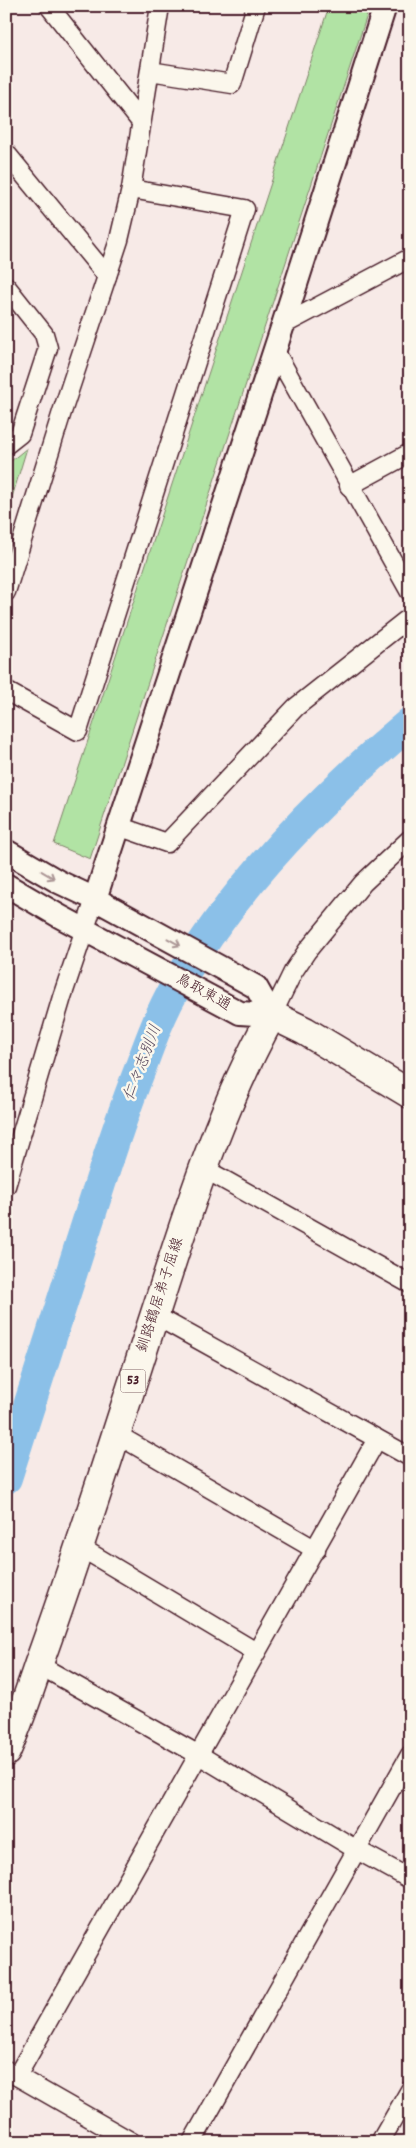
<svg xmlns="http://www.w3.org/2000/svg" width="416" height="2148" font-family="Dekko,'Klee One',sans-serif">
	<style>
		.green { fill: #b1e3a4; stroke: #7e8168 }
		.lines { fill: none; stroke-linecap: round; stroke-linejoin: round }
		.river { stroke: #8bc0e8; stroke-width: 32 }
		.minor-casing { stroke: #4a1f2b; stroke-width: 21 }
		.tertiary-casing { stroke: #4a1f2b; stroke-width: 26 }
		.primary-casing { stroke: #4a1f2b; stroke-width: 31 }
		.minor { stroke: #fbf7ec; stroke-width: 18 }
		.tertiary { stroke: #fbf7ec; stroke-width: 22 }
		.primary { stroke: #fbf7ec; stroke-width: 28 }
		.oneway { stroke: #ab9695 }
		.labels { text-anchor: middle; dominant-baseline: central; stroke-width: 5; stroke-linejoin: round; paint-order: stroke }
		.shield { fill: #fbf7ec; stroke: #7f6065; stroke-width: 1 }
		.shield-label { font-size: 14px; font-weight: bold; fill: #4a1f2b }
		.street-label { font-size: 15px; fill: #4a1f2b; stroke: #fbf7ec }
		.water-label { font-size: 16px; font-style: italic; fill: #5e4f64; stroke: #fbf7ec }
	</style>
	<rect width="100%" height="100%" fill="#f7eae7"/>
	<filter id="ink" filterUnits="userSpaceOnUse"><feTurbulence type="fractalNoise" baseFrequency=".02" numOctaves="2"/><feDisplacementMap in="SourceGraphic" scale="10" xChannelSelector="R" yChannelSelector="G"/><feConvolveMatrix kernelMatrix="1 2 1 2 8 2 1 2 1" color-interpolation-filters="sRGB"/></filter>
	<g filter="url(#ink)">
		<!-- green -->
		<g class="green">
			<path d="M329,6H370L90,859L54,844Z"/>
			<path d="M27,448L6,517V465Z"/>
		</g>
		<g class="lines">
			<!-- river -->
			<path class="river" d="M6,1478C36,1383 67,1288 97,1193C110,1152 124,1110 140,1069C150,1042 160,1014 175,988C232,888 322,797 410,723"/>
			<!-- minor casing -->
			<g class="minor-casing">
				<g id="minor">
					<path d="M49,6L140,121"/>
					<path d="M150,71L232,84L256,6"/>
					<path d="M6,153L107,276"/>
					<path d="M6,286L44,334L48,348L20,434L6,445"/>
					<path d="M283,325L410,258"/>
					<path d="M275,351L410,592"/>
					<path d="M349,486L410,453"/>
					<path d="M6,592L62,412L119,240L131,189L160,6"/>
					<path d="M6,691L78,731L245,209L131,189"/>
					<path d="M118,826L167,843L296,707L410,617"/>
					<path d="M272,1015L293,972L307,951L363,883L410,839"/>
					<path d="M203,1168L410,1284"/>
					<path d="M6,1186L62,997L95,899"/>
					<path d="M154,1315L410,1457"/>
					<path d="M116,1434L316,1550"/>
					<path d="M80,1547L256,1652"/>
					<path d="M39,1665L199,1755L357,1850L410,1879"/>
					<path d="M6,2070L132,2142"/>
					<path d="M17,2076L377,1439"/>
					<path d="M192,2142L410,1755"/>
					<path d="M380,2142L410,2090"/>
				</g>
			</g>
			<!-- tertiary casing -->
			<g class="tertiary-casing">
				<g id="tertiary">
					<path d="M6,851L59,882L95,899L256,987L272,1015"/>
					<path d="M6,885L59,916L240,1013L272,1015"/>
					<path d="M95,899L283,325L385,6"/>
				</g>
			</g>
			<!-- primary casing -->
			<g class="primary-casing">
				<path id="primary" d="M6,1752C19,1722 29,1693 39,1663C84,1539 122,1414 163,1289C193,1195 224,1101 272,1015L305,1031L410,1094"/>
			</g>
			<!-- minor -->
			<use href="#minor" class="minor"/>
			<!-- tertiary -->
			<use href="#tertiary" class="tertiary"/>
			<!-- primary -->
			<use href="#primary" class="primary"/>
		</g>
		<!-- one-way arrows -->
		<defs><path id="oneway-shaft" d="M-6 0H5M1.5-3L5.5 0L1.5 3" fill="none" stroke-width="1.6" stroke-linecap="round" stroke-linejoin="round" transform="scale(1.25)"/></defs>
		<g class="oneway">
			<use href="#oneway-shaft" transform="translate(48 875) rotate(31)"/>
			<use href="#oneway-shaft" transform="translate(174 942) rotate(29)"/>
		</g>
	</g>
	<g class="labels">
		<!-- shield labels -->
		<rect class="shield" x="120.5" y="1369.5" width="25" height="23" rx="4"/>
		<g class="shield-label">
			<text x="133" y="1381">53</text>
		</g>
		<!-- street labels -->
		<g class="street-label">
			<text transform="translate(203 993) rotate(29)">鳥取東通</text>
			<text transform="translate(161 1295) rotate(-72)">釧路鶴居弟子屈線</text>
		</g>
		<!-- water labels -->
		<g class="water-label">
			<text transform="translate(143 1063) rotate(-69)">仁々志別川</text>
		</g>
	</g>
	<!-- margin -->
	<rect width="416" height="2148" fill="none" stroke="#fbf7ec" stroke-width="25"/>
	<rect x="12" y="12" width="391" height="2123" fill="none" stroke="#4a1f2b" stroke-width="2" filter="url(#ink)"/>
</svg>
